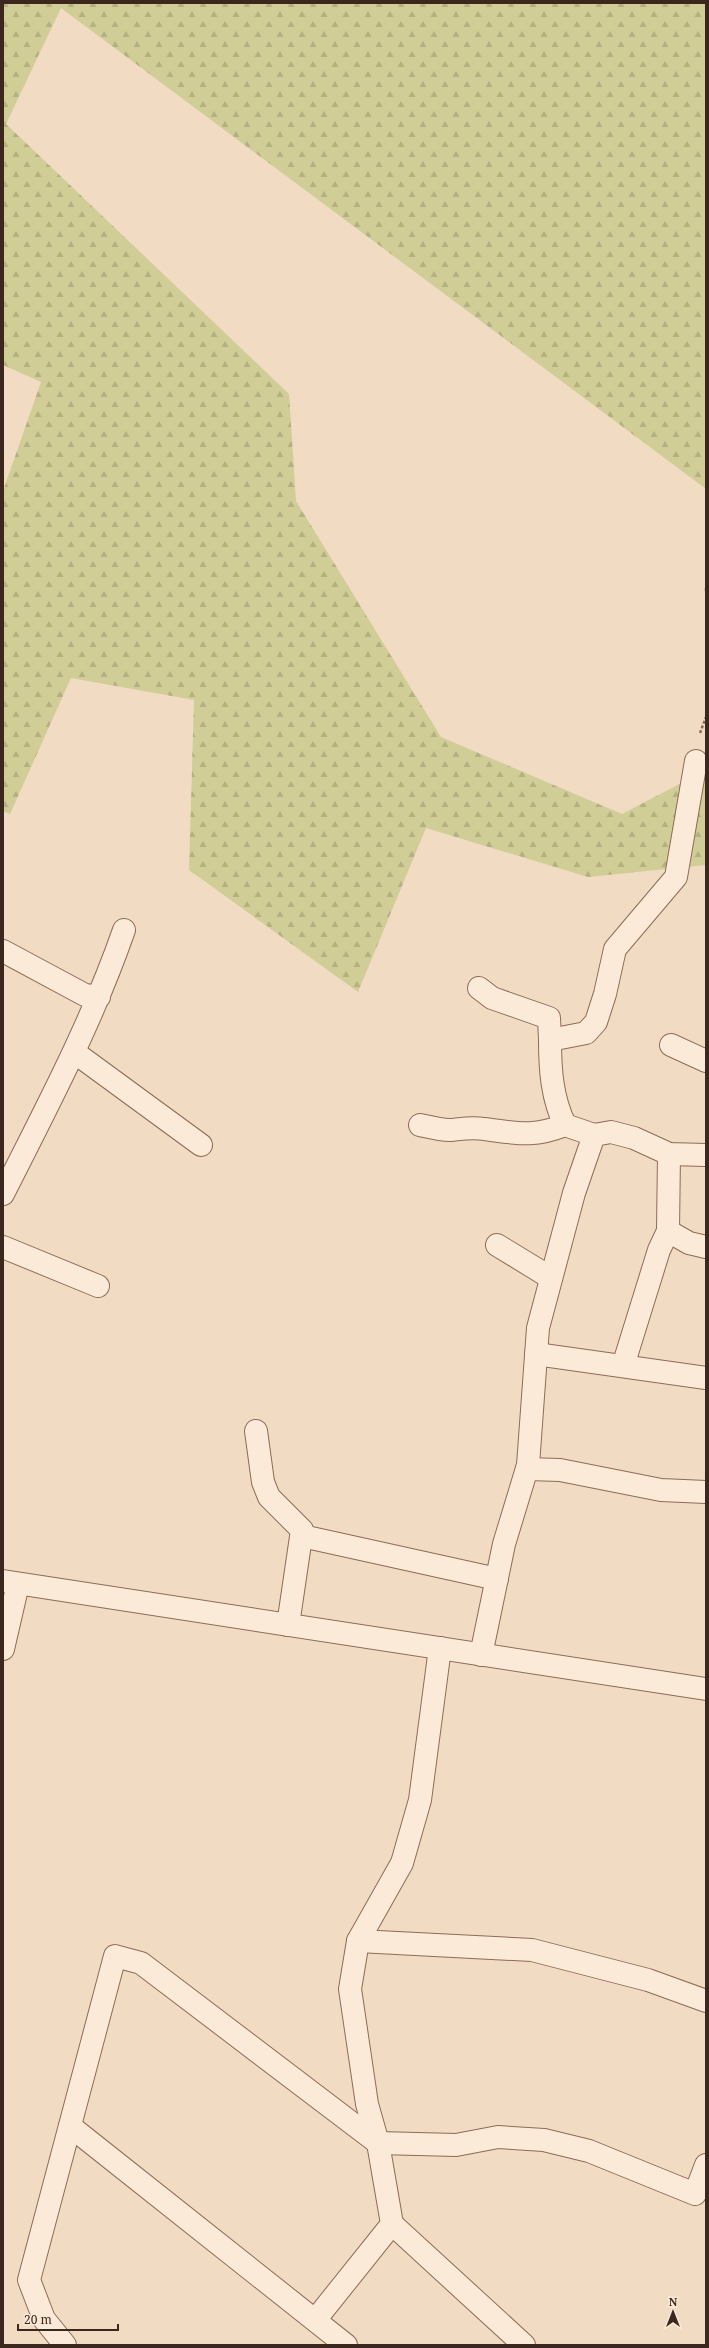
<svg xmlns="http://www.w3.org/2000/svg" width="709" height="2348" font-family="'Noto Serif',serif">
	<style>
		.forest { fill: url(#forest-firs) }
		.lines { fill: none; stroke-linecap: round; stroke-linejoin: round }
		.minor-casing { stroke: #8d6b58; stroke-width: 24 }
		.path { stroke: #8d6b58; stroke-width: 2.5; stroke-dasharray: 3 2; stroke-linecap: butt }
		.minor { stroke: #fbead7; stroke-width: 22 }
	</style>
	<defs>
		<pattern id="forest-firs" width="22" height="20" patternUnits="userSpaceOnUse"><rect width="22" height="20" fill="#d0cd96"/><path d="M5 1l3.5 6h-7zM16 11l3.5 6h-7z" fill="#b4b081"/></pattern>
	</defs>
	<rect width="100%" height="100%" fill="#f1dcc3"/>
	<!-- forest -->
	<path class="forest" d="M3,3H706V489L61,8L6,124L289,394L296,501L441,737L622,814L706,770V865L588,877L426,828L358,992L189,870L194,700L71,678L10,814L3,811V491L41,382L3,365Z"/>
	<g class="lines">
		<!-- minor casing -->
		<g class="minor-casing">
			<g id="minor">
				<path d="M3,951L85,995L99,997"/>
				<path d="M479,988L492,998L549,1018L550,1040"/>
				<path d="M671,1045L706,1061"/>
				<path d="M74,1052L201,1145"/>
				<path d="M420,1125C429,1127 440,1130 450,1130C461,1129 472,1127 484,1129C517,1133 532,1138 565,1125"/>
				<path d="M594,1135L611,1132L634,1138L669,1154L706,1155"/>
				<path d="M3,1194C47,1107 92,1022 124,930"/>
				<path d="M668,1231L689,1243L706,1247"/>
				<path d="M497,1245L551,1278"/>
				<path d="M3,1247L98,1286"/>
				<path d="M536,1354L706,1378"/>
				<path d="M623,1366L659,1250L668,1231L669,1154"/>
				<path d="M256,1431L263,1482L269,1497L302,1530L288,1625"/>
				<path d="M527,1469L560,1470L661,1490L706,1492"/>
				<path d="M302,1536L497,1579"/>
				<path d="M3,1581L706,1689"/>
				<path d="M3,1649L18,1584"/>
				<path d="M481,1655L504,1544L528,1465L538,1328L574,1193L594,1135L565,1125C552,1098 550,1070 550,1040L586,1033L596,1022L605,994L615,949L676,877L696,761"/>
				<path d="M358,1941L532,1950L648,1980L706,2001"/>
				<path d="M70,2126L346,2345"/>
				<path d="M392,2224L524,2345"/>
				<path d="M316,2319L392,2224L378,2143L367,2104L350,1989L358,1941L402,1863L420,1800L440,1648"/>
				<path d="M65,2345L44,2319L29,2280L115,1956L141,1963L378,2143L456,2145L498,2137L544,2140L589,2151L695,2194L706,2165"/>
			</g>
		</g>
		<!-- path -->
		<g class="path">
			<path d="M706,588V592"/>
			<path d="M700,733L706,717"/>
		</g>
		<!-- minor -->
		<use href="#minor" class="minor"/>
	</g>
	<!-- border -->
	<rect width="709" height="2348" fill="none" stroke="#3b271d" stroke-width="8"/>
	<!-- north arrow -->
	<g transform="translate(673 2312)" stroke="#f8e7d3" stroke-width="3" paint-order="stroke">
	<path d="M0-3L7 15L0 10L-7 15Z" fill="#3b271d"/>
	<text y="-6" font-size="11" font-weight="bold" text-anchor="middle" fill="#3b271d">N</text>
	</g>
	<!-- scale -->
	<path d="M18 2324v6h100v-6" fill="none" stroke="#3b271d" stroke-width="2"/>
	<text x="24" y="2324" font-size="12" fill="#3b271d" stroke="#f8e7d3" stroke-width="3" paint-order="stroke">20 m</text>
</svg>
